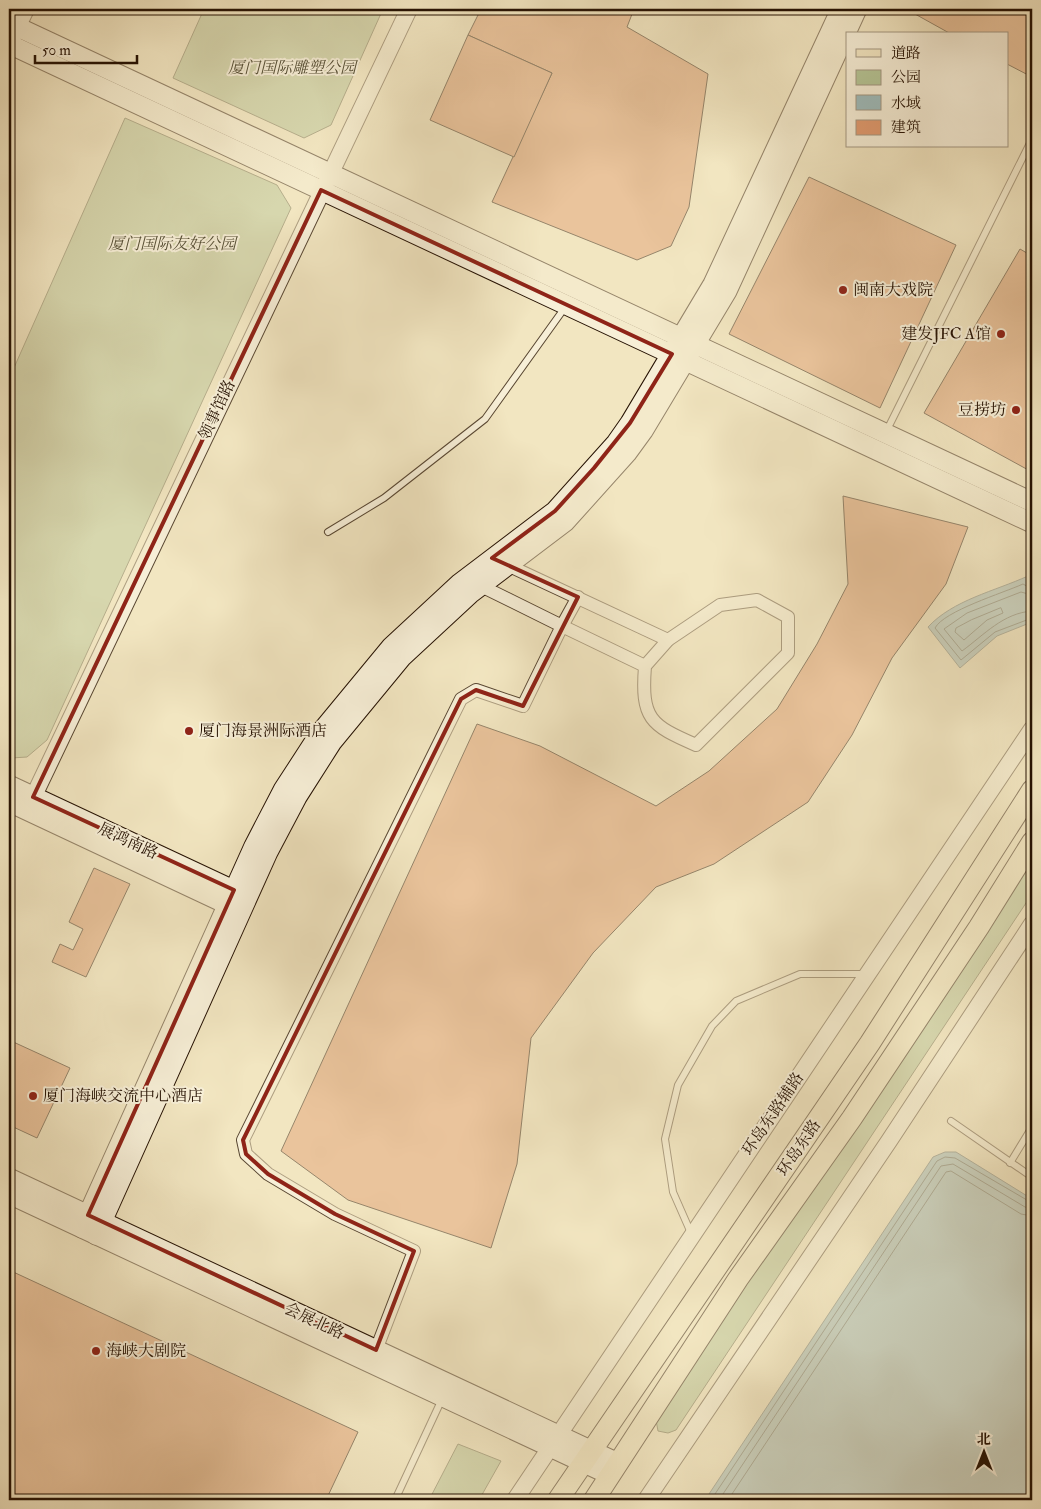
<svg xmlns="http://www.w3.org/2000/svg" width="1041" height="1509" font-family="'IM FELL Double Pica','Noto Serif SC',serif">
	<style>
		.green { fill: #b6c697; stroke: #6e6c4d }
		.water { fill: #9fbdbd; stroke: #6f7973 }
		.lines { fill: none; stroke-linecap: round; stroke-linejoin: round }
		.shore { stroke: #626860; stroke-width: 1 }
		.building { fill: #e19b70; stroke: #261203 }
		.service-casing { stroke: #594732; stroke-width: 8 }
		.minor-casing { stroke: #594732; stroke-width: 14 }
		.tertiary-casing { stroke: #594732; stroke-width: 18 }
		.secondary-casing { stroke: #261203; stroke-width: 21 }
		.primary-casing { stroke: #261203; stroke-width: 22 }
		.service { stroke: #f7efd7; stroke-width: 6 }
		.minor { stroke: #f7efd7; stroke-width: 12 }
		.tertiary { stroke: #f7efd7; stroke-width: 16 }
		.secondary { stroke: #f7efd7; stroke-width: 19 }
		.primary { stroke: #f2e6c1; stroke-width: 20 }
		.marked { fill: none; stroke: #8f2418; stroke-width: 4; stroke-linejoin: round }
		.poi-dot { fill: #8f2418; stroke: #f7efd7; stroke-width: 2 }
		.labels { text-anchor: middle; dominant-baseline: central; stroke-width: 4; stroke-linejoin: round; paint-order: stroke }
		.park-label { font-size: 16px; font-style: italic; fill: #585137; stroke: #f7efd7 }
		.poi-label { font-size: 16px; fill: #261203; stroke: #f7efd7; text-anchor: start }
		.street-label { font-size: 16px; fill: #261203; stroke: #f7efd7 }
	</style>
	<rect width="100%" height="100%" fill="#f2e6c1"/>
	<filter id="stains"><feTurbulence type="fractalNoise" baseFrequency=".004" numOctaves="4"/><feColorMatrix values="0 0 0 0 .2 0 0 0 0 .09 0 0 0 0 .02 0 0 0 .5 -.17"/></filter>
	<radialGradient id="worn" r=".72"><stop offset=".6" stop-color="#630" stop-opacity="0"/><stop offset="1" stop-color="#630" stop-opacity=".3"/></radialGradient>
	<!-- green -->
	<g class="green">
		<path d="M204,9H383L331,125L304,138L173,78Z"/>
		<path d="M125,118L277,185L291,208L47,740L27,757L11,758L9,757V379Z"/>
		<path d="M1032,846V894L676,1430L668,1433L658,1431L656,1420Z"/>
		<path d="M458,1444L501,1461L479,1500H429Z"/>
	</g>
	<!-- water -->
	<g class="water">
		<path d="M1028,576L1032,592V622L997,636L960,668L928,627C953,600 995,591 1028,576Z"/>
		<path d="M945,1152H956L1032,1199V1500H705L933,1157Z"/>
	</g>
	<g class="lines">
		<!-- shore -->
		<g class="shore">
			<path d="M1032,589L1023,584C1003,593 944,611 935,628L961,660L995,632L1032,618"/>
			<path d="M1032,595L1021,592L967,613L944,629L962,651C984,635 1003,613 1032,611"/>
			<path d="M1001,608L1003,613L987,620L964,640L955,632L956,628L971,620Z"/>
			<path d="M711,1500L937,1161L945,1157L955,1158L1032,1203"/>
			<path d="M719,1500L941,1166L953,1164L1025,1207L1032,1209"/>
			<path d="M728,1500L946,1172L951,1171L1021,1214L1032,1216"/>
		</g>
	</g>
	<!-- building -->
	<g class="building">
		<path d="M481,9H634L627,27L708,74L689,207L671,246L637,260L492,202L552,73L468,35Z"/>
		<path d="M918,9H1032V77L1007,64V34H951L915,14Z"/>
		<path d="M468,35L552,73L514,157L430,120Z"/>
		<path d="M809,177L956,245L880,408L729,334Z"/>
		<path d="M1020,249L1032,256V472L924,413Z"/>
		<path d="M843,496L968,527L946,584L892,658L852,735L808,802L714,864L656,887L593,953L531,1038L517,1164L491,1248L348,1200L281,1151L477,724L540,746L656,806L709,771L777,709L817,644L848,584Z"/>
		<path d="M94,868L130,884L86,977L52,962L60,944L73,950L83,929L69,922Z"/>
		<path d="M9,1040L70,1068L37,1138L9,1125Z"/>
		<path d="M9,1270L358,1432L326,1500H9Z"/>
	</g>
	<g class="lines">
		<!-- service casing -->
		<g class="service-casing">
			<g id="service">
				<path d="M886,432L1032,139"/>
				<path d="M328,532L384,498L485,419L566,306"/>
				<path d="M951,1121L1032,1177"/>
				<path d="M1010,1163L1032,1127"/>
				<path d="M691,1233L673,1192L665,1139L678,1085L712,1026L736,1001L800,974H866"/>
				<path d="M395,1500L442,1399"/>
			</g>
		</g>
		<!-- minor casing -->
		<g class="minor-casing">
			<g id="minor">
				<path d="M503,563L668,640"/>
				<path d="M475,583L562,626L578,597"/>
				<path d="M376,1350L414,1251L335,1214L268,1174L246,1154L243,1140L461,699L476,690L523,706L562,626L645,666C641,719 650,725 696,745L788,653V617L757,600L720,605L668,640L645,666"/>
			</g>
		</g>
		<!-- tertiary casing -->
		<g class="tertiary-casing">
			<g id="tertiary">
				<path d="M12,38L26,9"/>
				<path d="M29,806L409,9"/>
				<path d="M515,1500L1032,729"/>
				<path d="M646,1500L889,1141L1032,924"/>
			</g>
		</g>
		<!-- secondary casing -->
		<g class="secondary-casing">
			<g id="secondary">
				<path d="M9,23L1032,502"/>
				<path d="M9,44L1032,523"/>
				<path d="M9,785L244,895"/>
				<path d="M9,802L239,910"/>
				<path d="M9,1178L618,1463"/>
				<path d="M9,1194L610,1475"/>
				<path d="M82,1228L254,846L283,790L320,733L391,647L460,583L555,511L616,443L630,423L713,284L841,9"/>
				<path d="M96,1235L268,852L297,797L332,742L402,657L470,594L565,522L627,453L643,431L727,291L857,9"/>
			</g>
		</g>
		<!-- primary casing -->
		<g class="primary-casing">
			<g id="primary">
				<path d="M558,1500L870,1043L1032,790"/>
				<path d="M594,1500L738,1279L852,1118L979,927L1032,842"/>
			</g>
		</g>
		<!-- service -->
		<use href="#service" class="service"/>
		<!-- minor -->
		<use href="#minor" class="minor"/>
		<!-- tertiary -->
		<use href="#tertiary" class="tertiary"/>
		<!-- secondary -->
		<use href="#secondary" class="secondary"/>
		<!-- primary -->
		<use href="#primary" class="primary"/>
	</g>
	<!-- marked area -->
	<path d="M0 0H1041V1509H0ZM321,190L672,354L630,423L594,468L555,511L492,558L578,597L523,706L476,690L461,699L243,1140L246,1154L268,1174L335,1214L414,1251L376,1350L88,1215L234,890L33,797Z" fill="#f2e6c1" fill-opacity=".55" fill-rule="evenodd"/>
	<path class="marked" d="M321,190L672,354L630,423L594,468L555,511L492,558L578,597L523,706L476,690L461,699L243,1140L246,1154L268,1174L335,1214L414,1251L376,1350L88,1215L234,890L33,797Z"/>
	<!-- markers -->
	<g class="poi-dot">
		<circle cx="843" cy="290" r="5"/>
		<circle cx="1001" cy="334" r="5"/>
		<circle cx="1016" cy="410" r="5"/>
		<circle cx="189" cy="731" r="5"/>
		<circle cx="33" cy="1096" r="5"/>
		<circle cx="96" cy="1351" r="5"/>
	</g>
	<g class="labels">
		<!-- park labels -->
		<g class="park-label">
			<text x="292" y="68">厦门国际雕塑公园</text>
			<text x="172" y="244">厦门国际友好公园</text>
		</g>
		<!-- poi labels -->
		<g class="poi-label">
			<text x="853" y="290">闽南大戏院</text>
			<text x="991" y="334" text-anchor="end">建发JFC A馆</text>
			<text x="1006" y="410" text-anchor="end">豆捞坊</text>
			<text x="199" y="731">厦门海景洲际酒店</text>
			<text x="43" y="1096">厦门海峡交流中心酒店</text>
			<text x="106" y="1351">海峡大剧院</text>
		</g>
		<!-- street labels -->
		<g class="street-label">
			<text transform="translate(217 410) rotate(-65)">领事馆路</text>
			<text transform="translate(128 841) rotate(25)">展鸿南路</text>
			<text transform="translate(773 1114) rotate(-56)">环岛东路辅路</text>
			<text transform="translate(799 1148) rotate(-56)">环岛东路</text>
			<text transform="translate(314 1321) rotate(25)">会展北路</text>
		</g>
	</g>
	<!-- margin -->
	<rect width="1041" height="1509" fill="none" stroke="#f2e6c1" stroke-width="30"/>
	<rect x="10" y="10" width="1021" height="1489" fill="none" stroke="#261203" stroke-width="2.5"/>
	<rect x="15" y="15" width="1011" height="1479" fill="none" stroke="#261203"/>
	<!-- legend -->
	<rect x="846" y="32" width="162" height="115" fill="#f7efd7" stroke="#a39782"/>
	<rect x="856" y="49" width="25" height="8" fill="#f2e6c1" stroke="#a39782"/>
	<text x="891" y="58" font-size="15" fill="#261203">道路</text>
	<rect x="856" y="70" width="25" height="15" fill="#b6c697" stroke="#a39782"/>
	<text x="891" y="82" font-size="15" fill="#261203">公园</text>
	<rect x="856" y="95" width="25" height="15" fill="#9fbdbd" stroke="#a39782"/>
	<text x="891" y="108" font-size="15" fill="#261203">水域</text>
	<rect x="856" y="120" width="25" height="15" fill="#e19b70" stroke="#a39782"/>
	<text x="891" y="132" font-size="15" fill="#261203">建筑</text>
	<!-- north arrow -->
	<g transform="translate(984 1452)" stroke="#f7efd7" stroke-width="4" paint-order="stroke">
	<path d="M0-4L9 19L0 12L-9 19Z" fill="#261203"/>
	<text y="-8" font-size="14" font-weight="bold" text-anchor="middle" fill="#261203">北</text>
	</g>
	<!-- scale -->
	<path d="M35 55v8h102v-8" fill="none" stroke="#261203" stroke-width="2.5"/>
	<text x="42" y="55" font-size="15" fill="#261203" stroke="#f7efd7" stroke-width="4" paint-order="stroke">50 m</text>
	<rect width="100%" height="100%" filter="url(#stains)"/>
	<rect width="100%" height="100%" fill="url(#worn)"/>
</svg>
